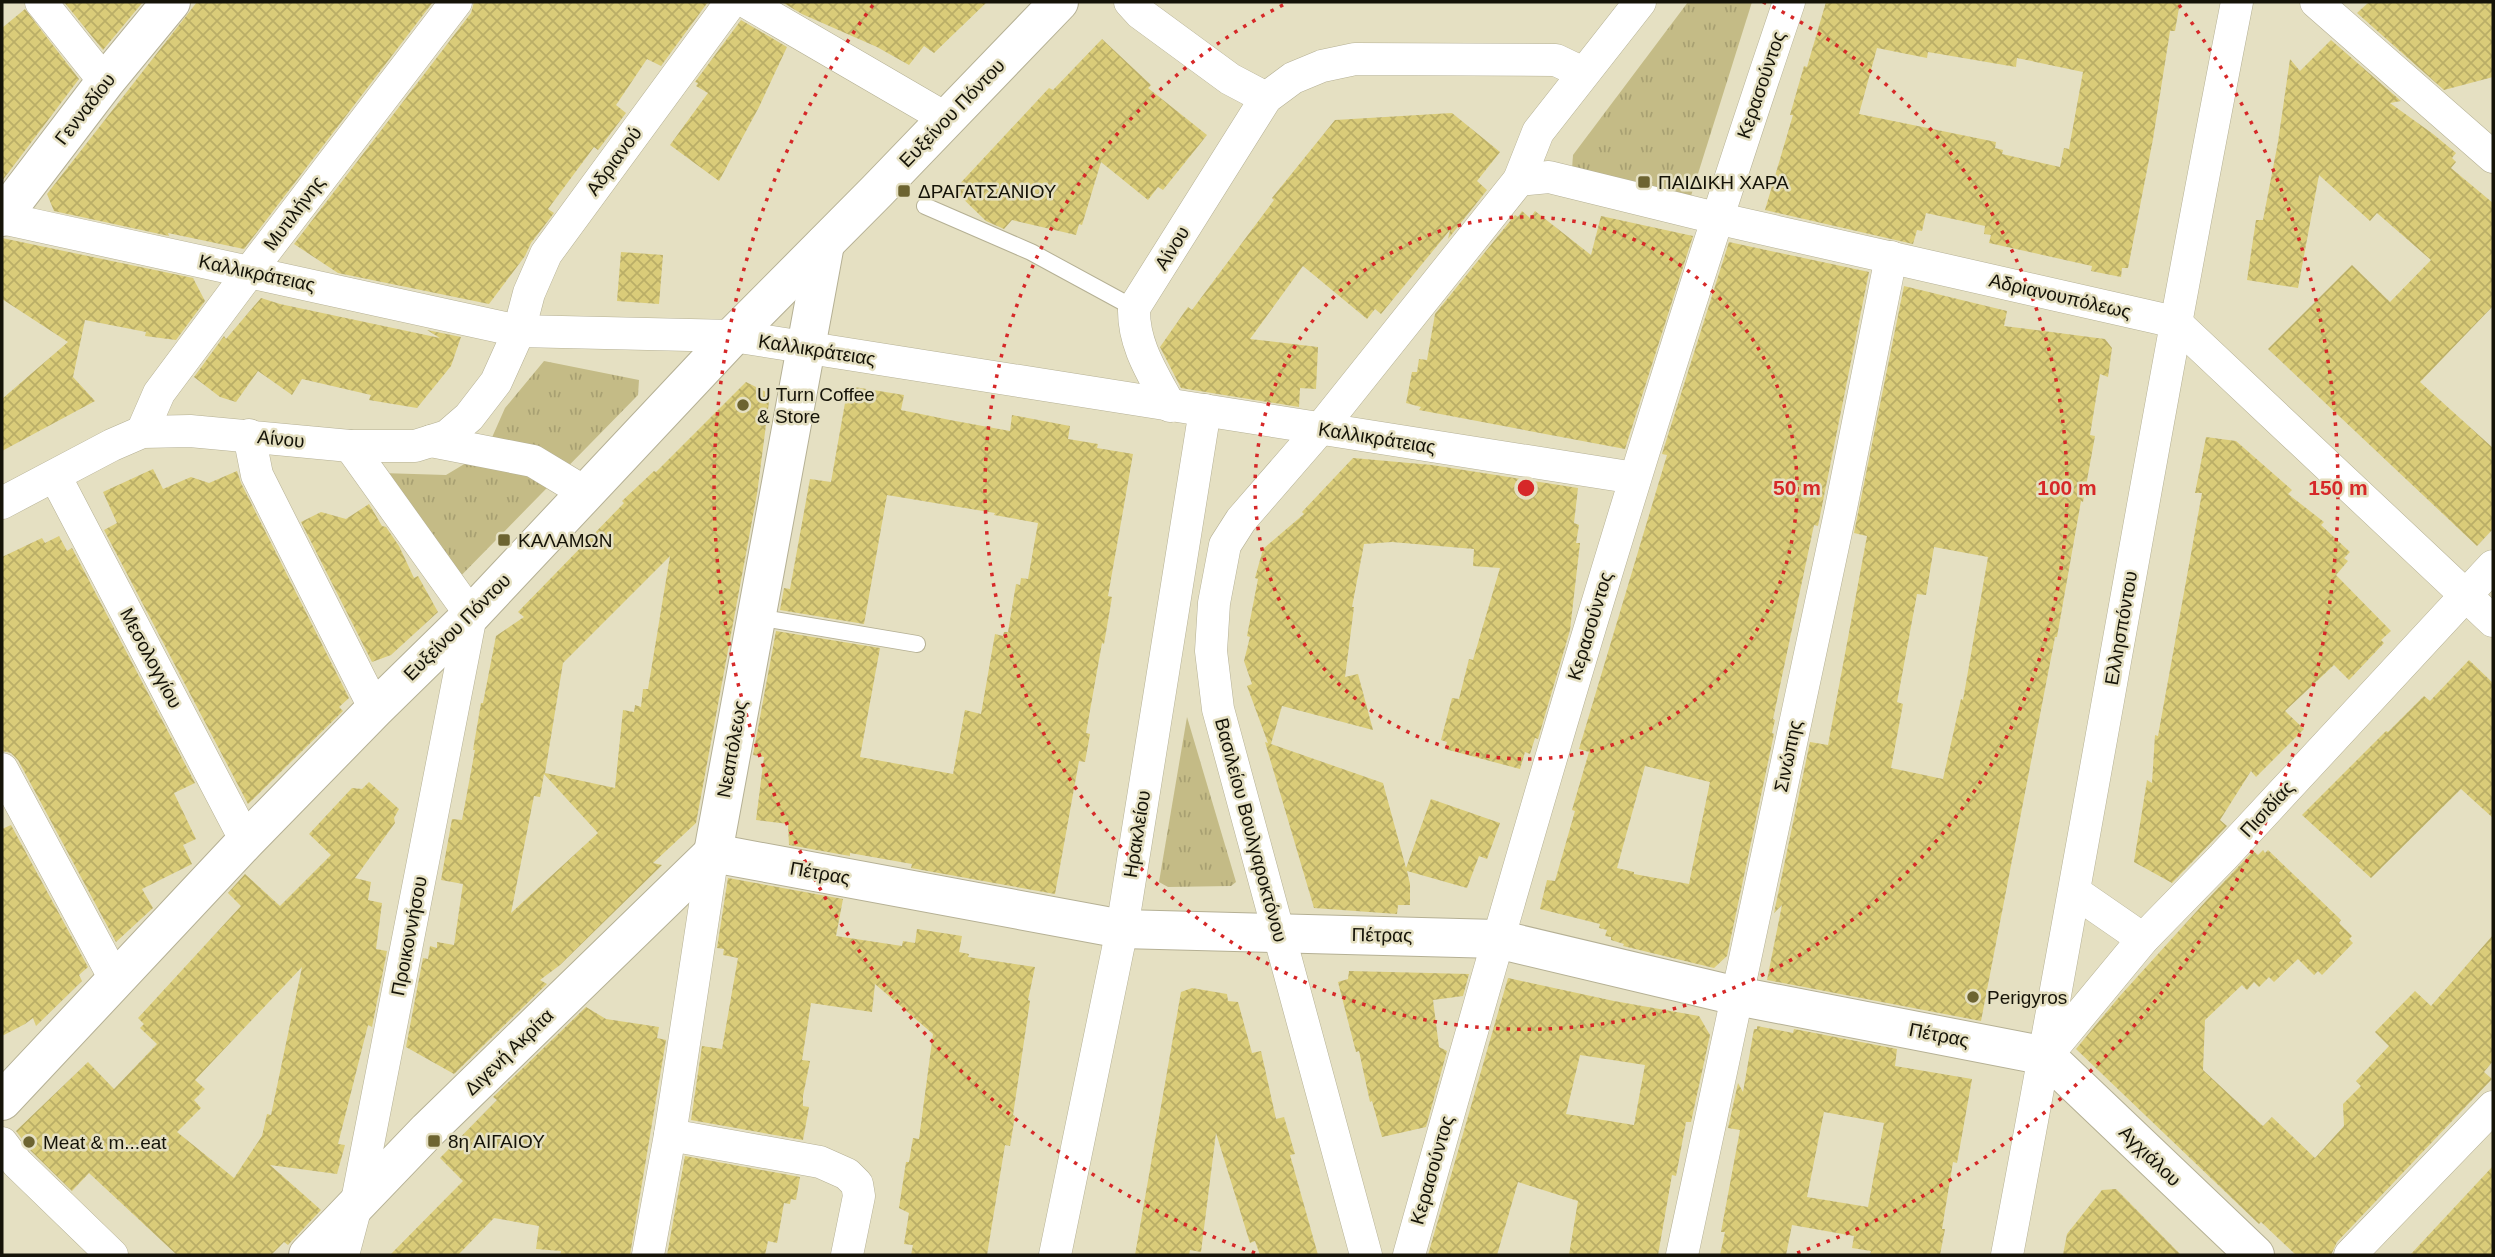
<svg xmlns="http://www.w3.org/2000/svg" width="2495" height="1257" font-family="Arial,sans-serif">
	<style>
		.park { fill: url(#park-tufts) }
		.building { fill: url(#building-cross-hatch); fill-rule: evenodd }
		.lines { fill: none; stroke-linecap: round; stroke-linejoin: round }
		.lane-casing { stroke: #b5b094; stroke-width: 18 }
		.street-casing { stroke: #b5b094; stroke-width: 33 }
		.secondary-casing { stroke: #b5b094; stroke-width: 40 }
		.lane { stroke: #fff; stroke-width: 16 }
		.street { stroke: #fff; stroke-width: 32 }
		.secondary { stroke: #fff; stroke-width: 38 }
		.ring { fill: none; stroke: #d62828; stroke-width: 3.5; stroke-dasharray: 3.5 7 }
		.poi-dot { fill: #6d6431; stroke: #e5e0c2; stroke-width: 2.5 }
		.labels { text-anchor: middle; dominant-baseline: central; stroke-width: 5; stroke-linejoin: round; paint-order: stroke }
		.street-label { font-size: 19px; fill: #151308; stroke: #e5e0c2 }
		.poi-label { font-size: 19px; fill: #151308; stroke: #e5e0c2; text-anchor: start }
		.centre { fill: #d62828; stroke: #e5e0c2; stroke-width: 3.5 }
		.ring-label { font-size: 21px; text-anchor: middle; font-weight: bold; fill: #d62828; stroke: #e5e0c2; stroke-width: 5; stroke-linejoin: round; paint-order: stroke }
	</style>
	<defs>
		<pattern id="park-tufts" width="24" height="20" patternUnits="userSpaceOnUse" patternTransform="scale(1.75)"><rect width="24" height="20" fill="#c4bb86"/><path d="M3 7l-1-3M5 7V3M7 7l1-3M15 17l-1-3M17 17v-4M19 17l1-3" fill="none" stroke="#a8a072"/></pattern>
		<pattern id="building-cross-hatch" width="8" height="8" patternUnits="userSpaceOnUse" patternTransform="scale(1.75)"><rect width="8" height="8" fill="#dacc79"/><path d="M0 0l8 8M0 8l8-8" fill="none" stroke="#baae67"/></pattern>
	</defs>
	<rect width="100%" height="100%" fill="#e5e0c2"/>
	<!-- park -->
	<g class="park">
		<path d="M1688,2H1752L1691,196L1572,169L1573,155Z"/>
		<path d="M544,361L639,380L638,395L443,594L382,473L446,475L486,451L505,408Z"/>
		<path d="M1187,717L1236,882L1231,886L1168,887L1159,882Z"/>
	</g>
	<!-- building -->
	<g class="building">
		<path d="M64,2H143L103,50Z"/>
		<path d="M197,2H433L244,249L168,233L169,236L54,211L47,194Z"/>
		<path d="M474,2H708L661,66L647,59L616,105L626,113L598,150L594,147L548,209L554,213L531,243L525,256L489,304L338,273L294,244L471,13Z"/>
		<path d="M782,2H987L934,53L924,46L909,65L877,47L802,14Z"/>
		<path d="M1826,2H2180L2175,31H2170L2153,139L2128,268H2122L2121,277L2091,271L2092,266L1989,243L1991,235L1984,234L1985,226L1926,213L1922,231L1917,230L1913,244L1765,210L1793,115H1790L1804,66L1807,67ZM1877,48L1927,58L1928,52L2016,67L2017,58L2083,72L2069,149L2064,148L2060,167L2002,154L2003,150L1995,148L1996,142L1859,114Z"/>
		<path d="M2369,2H2493V77L2444,90L2357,13Z"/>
		<path d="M25,9L79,79L2,181V28Z"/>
		<path d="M741,20L787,47L759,107L719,181L670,145L708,93L696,86L698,83L695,82Z"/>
		<path d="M1102,39L1151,85L1148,88L1207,135L1163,190L1158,187L1148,200L1101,162L1082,225L1079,224L1076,235L1012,220L1004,229L986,221L954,190L1049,88L1053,90Z"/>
		<path d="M2331,40L2401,101L2390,103L2433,134L2456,153L2452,158L2456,162L2451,168L2493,203V306L2420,382L2493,448V529L2477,546L2268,349L2352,265L2390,302L2431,260L2377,213L2370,221L2319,175L2298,288L2247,280L2256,220H2263L2278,142L2290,59L2300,71Z"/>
		<path d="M1452,113L1500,152L1477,181L1487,190L1448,239L1450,230L1381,314L1375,309L1367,319L1303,266L1250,339L1318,347L1316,389L1300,388L1299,407L1181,388L1160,347L1188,307L1192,310L1274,200L1272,198L1335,120Z"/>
		<path d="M1522,211L1530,218L1535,211L1591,255L1601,216L1693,236L1625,449L1419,410L1421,407L1406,403L1412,372H1417L1419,359L1427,360L1435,314L1515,215L1518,217Z"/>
		<path d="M2,238L193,278L205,301L176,340L145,336L146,332L85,320L73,377L95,401L2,451V399L68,342L2,299Z"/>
		<path d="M1729,242L1869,272L1818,526L1814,525L1773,719L1775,720L1772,733L1774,734L1727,956L1714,968L1623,946L1624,944L1611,940V937L1605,936L1607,930L1599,928L1600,924L1540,909L1547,880L1555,881L1575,811L1572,810L1589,752L1579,749L1667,455L1662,454ZM1645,766L1710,782L1689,884L1634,874V872L1617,868Z"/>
		<path d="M621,252L663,255L659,304L617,301Z"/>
		<path d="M1904,286L2007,311L2004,326L2105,339L2112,348L2108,377L2100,374L2090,435L2095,436L2083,502L2081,501L2057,637H2055L1981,1021L1767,980L1782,905L1774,913L1810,742L1828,745L1867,536L1854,533ZM1934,547L1988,557L1963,700L1961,699L1943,779L1891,768L1903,704L1897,702L1917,594L1926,595Z"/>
		<path d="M261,298L280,304L440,338L427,330L461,337L451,366L417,408L369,400L371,395L302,379L292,395L258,371L236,402L220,397L194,377L224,336L226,339Z"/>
		<path d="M746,382L770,394L757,494L696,823L653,863L662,865L560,965L540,980L547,984L454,1074L406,1047L423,958L428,959L430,946L437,948V942L454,945L463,884L441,880L452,819L462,820L475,750H473L481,703H483L496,636L524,617L518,612L624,503L622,501L654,471L656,472ZM670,556L648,689H643L641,707L635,705L634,712L623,710L615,788L545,773L563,663ZM544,774L598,833L511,913L534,796L540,797Z"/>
		<path d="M848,386L904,395L901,410L950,420L1010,431L1012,415L1070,426L1068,439L1098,444L1097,448L1133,454L1108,596L1112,597L1104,644L1102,643L1086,733L1090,734L1085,762L1079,761L1055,894L911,868L912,864L850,853V856L789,845L788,824L756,820L764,757L753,755L776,631L880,648L860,757L953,774L965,710L981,714L995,634L1003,636L1004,632H1008L1016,584L1020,585L1021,578L1028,579L1038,523L994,515L995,513L887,495L864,624L780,610L784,588L790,589L810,479L831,482Z"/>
		<path d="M2206,437L2236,441L2292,490L2288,494L2324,522L2321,525L2350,552L2344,558L2348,561L2336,575L2391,631L2381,640L2384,643L2349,680L2334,665L2285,711L2304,729L2256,777L2251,771L2220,820L2227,826L2172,883L2134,862L2147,780L2152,783L2155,735L2158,736L2202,493H2195Z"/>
		<path d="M1353,458L1432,465L1578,488L1574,523L1579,525L1576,543H1580L1570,630L1538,739L1535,738L1530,754L1525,752L1520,769L1445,749L1447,742L1441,740L1452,698L1459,699L1469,659L1473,660L1500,568L1473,566L1474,549L1392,542L1364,544L1352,607H1354L1345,677L1358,674L1373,730L1282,706L1271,744L1383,783L1406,868L1431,799L1500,823L1487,859L1479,856L1467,888L1407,871L1410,884V905H1398L1397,914L1314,908L1265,742L1268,743L1247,686L1252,684L1244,661L1250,637L1247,636L1258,579L1255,578L1263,549L1304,514L1302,512Z"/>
		<path d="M153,469L163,489L191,477L209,483L237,471L241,483L349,698L339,707L343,711L248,804L104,530L117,523L103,492Z"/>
		<path d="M369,504L382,526L386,527L399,546L414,578L418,576L438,612L391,655L372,662L301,522L321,512L346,519Z"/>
		<path d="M59,536L67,551L72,548L195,783L174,793L196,839L183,845L192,864L142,889L153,908L116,942L18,760L11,753L2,751V557L42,538L45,543Z"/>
		<path d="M2469,660L2493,683V818L2461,789L2371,878L2302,815L2386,731L2388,732L2424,696L2430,701Z"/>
		<path d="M369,782L399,809L394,818L395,823L355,878L371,882L368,900L382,903L376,949L387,951L372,1027L368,1025L338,1144L345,1145L337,1174L270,1165L321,1210L288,1245L284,1242L271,1255H177L89,1173L72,1191L31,1151L16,1131L88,1062L114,1089L157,1044L140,1028L144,1024L138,1018L241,906L228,893L245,874L280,906L331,855L309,834L352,788L362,789ZM302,967L271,1115L267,1114L262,1136L234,1178L177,1132L201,1108L194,1100L205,1089L195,1080Z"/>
		<path d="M11,825L88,967L79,975L82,981L36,1026L33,1018L25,1024L2,1036V829Z"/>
		<path d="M2263,850L2265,853L2268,850L2341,920L2339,923L2352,936L2349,939L2353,943L2322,975L2318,971L2314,975L2298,959L2274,982L2269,977L2259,987L2254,982L2247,990L2242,985L2205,1020L2203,1070L2263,1126L2272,1117L2315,1158L2344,1126L2343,1104L2361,1086L2356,1081L2389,1046L2375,1032L2415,991L2431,1006L2493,935V1061L2484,1072L2492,1079L2337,1242L2331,1255H2296L2261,1222L2259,1224L2076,1049L2119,997L2206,901L2253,851L2258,855Z"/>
		<path d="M728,878L843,899L836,936L902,946L903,941L915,943L917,929L962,936L959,952L969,954L968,957L1035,967L1028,1000L1030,1001L1013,1115L1015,1116L1010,1146L1005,1145L987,1255H911L913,1245L904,1244L909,1213L899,1208L906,1162H909L913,1138L919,1139L933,1034L875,984L872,1012L811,1003L802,1060L810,1061L803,1096V1106L809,1107L803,1140L691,1120L702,1046L722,1049L738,958L723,955L724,949L717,948Z"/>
		<path d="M1349,971L1469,974L1463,996L1433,1000L1439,1047L1447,1051L1426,1127L1382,1137L1372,1101L1370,1102L1359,1051L1356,1052L1338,982L1348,979Z"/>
		<path d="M1508,978L1614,1001L1699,1016L1710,1035L1691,1122H1686L1676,1176L1672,1175L1658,1255H1569L1578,1201L1518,1182L1497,1255H1428ZM1580,1055L1645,1065L1634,1125L1566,1114Z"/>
		<path d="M1192,988L1227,994L1228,1001L1238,1002L1252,1053L1261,1051L1276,1119L1284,1117L1295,1154L1290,1155L1318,1255H1260L1255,1241L1250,1243L1216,1133L1201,1252L1190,1250L1189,1255H1135L1181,992Z"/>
		<path d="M586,1007L606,1019L659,1027L657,1038L666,1040L630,1255H560L561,1251L536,1249L539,1226L494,1218L458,1255H390L463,1181L440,1158L497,1100L493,1097Z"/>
		<path d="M1757,1026L1793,1033L1794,1029L1897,1049L1895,1066L1972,1079L1957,1163L1953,1162L1942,1229H1945L1940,1255H1870L1871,1251L1852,1248L1854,1236L1792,1225L1786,1255H1720L1725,1232H1721L1740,1130L1728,1128L1738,1083L1743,1092L1754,1029H1757ZM1824,1112L1884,1123L1868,1207L1807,1197Z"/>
		<path d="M685,1156L800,1177L796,1200L791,1199L790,1204L784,1203L777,1243L768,1241L765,1255H667Z"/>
		<path d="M2493,1166V1255H2410Z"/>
		<path d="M2116,1189L2181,1255H2063L2067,1234L2102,1190Z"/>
	</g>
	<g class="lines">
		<!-- lane casing -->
		<g class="lane-casing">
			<g id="lane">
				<path d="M925,206L1031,252L1134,308"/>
				<path d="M757,617L917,644"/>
			</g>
		</g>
		<!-- street casing -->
		<g class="street-casing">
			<g id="street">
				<path d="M41,2L105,82"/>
				<path d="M746,2L947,119"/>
				<path d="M1130,2L1140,13L1230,79L1266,98"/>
				<path d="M2316,2L2493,157"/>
				<path d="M1519,180L1549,177L1716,218L2175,322L2493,621"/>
				<path d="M2,218L519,331L733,336L1635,478"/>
				<path d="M1170,406C1153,374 1133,345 1134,308L1266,98L1293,78L1322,66L1355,59L1556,60L1583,73"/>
				<path d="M142,432L159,393L250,271L456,2"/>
				<path d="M249,435L257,475L375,709"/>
				<path d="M431,441L533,461L586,493"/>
				<path d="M55,476L246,841"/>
				<path d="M2,503L112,445L142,432L190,431L350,446H415L447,436L469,417L496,382L519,331L529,293L546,254L731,2"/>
				<path d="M2,769L116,981"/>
				<path d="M2075,892L2143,939"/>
				<path d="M2047,1055L2143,939L2223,857L2493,566"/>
				<path d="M670,1135L820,1162L847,1174L857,1184L859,1196L847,1255"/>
				<path d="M2,1143L17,1163L112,1255"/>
				<path d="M343,1255L356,1206L471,615L350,446"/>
				<path d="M648,1255L670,1135L713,853"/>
				<path d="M1055,1255L1122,929L1205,410"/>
				<path d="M1366,1255L1218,709L1211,651L1214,603L1225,545L1241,520L1320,429L1519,180L1538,132L1640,2"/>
				<path d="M1409,1255C1526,835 1649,416 1789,2"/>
				<path d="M1682,1255L1840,513L1891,257"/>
				<path d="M2007,1255C2086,838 2155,419 2237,2"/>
				<path d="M2350,1255L2493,1107"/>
			</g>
		</g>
		<!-- secondary casing -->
		<g class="secondary-casing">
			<g id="secondary">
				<path d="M2,217L105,82L171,2"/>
				<path d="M713,853L1122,929L1497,939L1737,996L2046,1056L2255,1255"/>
				<path d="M713,853L825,244"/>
				<path d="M2,1101L246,841L375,709L471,615L733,336L877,191L1059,2"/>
				<path d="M308,1255L428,1130L713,853"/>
			</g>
		</g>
		<!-- lane -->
		<use href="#lane" class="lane"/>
		<!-- street -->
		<use href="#street" class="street"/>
		<!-- secondary -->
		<use href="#secondary" class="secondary"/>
	</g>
	<!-- distance rings -->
	<g class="ring">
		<circle cx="1526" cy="488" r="271"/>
		<path d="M1763 2A541 541 0 1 1 1289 2"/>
		<path d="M1255 1253A812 812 0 0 1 873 5M2179 5A812 812 0 0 1 1797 1253"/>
	</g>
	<!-- markers -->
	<g class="poi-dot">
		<rect x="1637" y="175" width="14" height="14" rx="3.5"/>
		<rect x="897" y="184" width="14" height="14" rx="3.5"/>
		<circle cx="743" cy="405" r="7"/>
		<rect x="497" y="533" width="14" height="14" rx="3.5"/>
		<circle cx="1973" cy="997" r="7"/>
		<rect x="427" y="1134" width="14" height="14" rx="3.5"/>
		<circle cx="29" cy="1142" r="7"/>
	</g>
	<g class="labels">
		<!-- street labels -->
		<g class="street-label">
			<text transform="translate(1761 85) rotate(-71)">Κερασούντος</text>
			<text transform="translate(85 109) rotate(-52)">Γενναδίου</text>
			<text transform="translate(952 113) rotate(-46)">Ευξείνου Πόντου</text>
			<text transform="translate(614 161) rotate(-54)">Αδριανού</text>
			<text transform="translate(294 213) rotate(-53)">Μυτιλήνης</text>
			<text transform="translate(1172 248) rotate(-58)">Αίνου</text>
			<text transform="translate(257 273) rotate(12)">Καλλικράτειας</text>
			<text transform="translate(2060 296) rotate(13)">Αδριανουπόλεως</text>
			<text transform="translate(817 350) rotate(9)">Καλλικράτειας</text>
			<text transform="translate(1377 438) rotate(9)">Καλλικράτειας</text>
			<text transform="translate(281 439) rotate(6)">Αίνου</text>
			<text transform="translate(1590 626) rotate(-73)">Κερασούντος</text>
			<text transform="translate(457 627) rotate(-45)">Ευξείνου Πόντου</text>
			<text transform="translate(2121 628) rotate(-80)">Ελλησπόντου</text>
			<text transform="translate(151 658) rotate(62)">Μεσολογγίου</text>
			<text transform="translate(732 749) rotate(-80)">Νεαπόλεως</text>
			<text transform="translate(1788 756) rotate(-78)">Σινώπης</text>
			<text transform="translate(2267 809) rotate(-47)">Πισιδίας</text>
			<text transform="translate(1251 830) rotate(75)">Βασιλείου Βουλγαροκτόνου</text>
			<text transform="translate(1137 834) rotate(-81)">Ηρακλείου</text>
			<text transform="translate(820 873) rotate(10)">Πέτρας</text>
			<text transform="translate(1382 935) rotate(1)">Πέτρας</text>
			<text transform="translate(409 936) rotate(-79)">Προικοννήσου</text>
			<text transform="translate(1939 1035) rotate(11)">Πέτρας</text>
			<text transform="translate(509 1052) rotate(-44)">Διγενή Ακρίτα</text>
			<text transform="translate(2150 1156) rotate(44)">Αγχιάλου</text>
			<text transform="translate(1432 1170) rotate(-74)">Κερασούντος</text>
		</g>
		<!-- poi labels -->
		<g class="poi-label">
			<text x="1658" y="182">ΠΑΙΔΙΚΗ ΧΑΡΑ</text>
			<text x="918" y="191">ΔΡΑΓΑΤΣΑΝΙΟΥ</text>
			<text x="757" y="394">U Turn Coffee<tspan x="757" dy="22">&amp; Store</tspan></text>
			<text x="518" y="540">ΚΑΛΑΜΩΝ</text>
			<text x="1987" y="997">Perigyros</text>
			<text x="448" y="1141">8η ΑΙΓΑΙΟΥ</text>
			<text x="43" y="1142">Meat &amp; m...eat</text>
		</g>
	</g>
	<circle cx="1526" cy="488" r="10" class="centre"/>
	<g class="ring-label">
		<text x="1797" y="495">50 m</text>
		<text x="2067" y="495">100 m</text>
		<text x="2338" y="495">150 m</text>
	</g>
	<!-- border -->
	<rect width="2495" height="1257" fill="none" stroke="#151308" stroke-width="7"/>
</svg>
